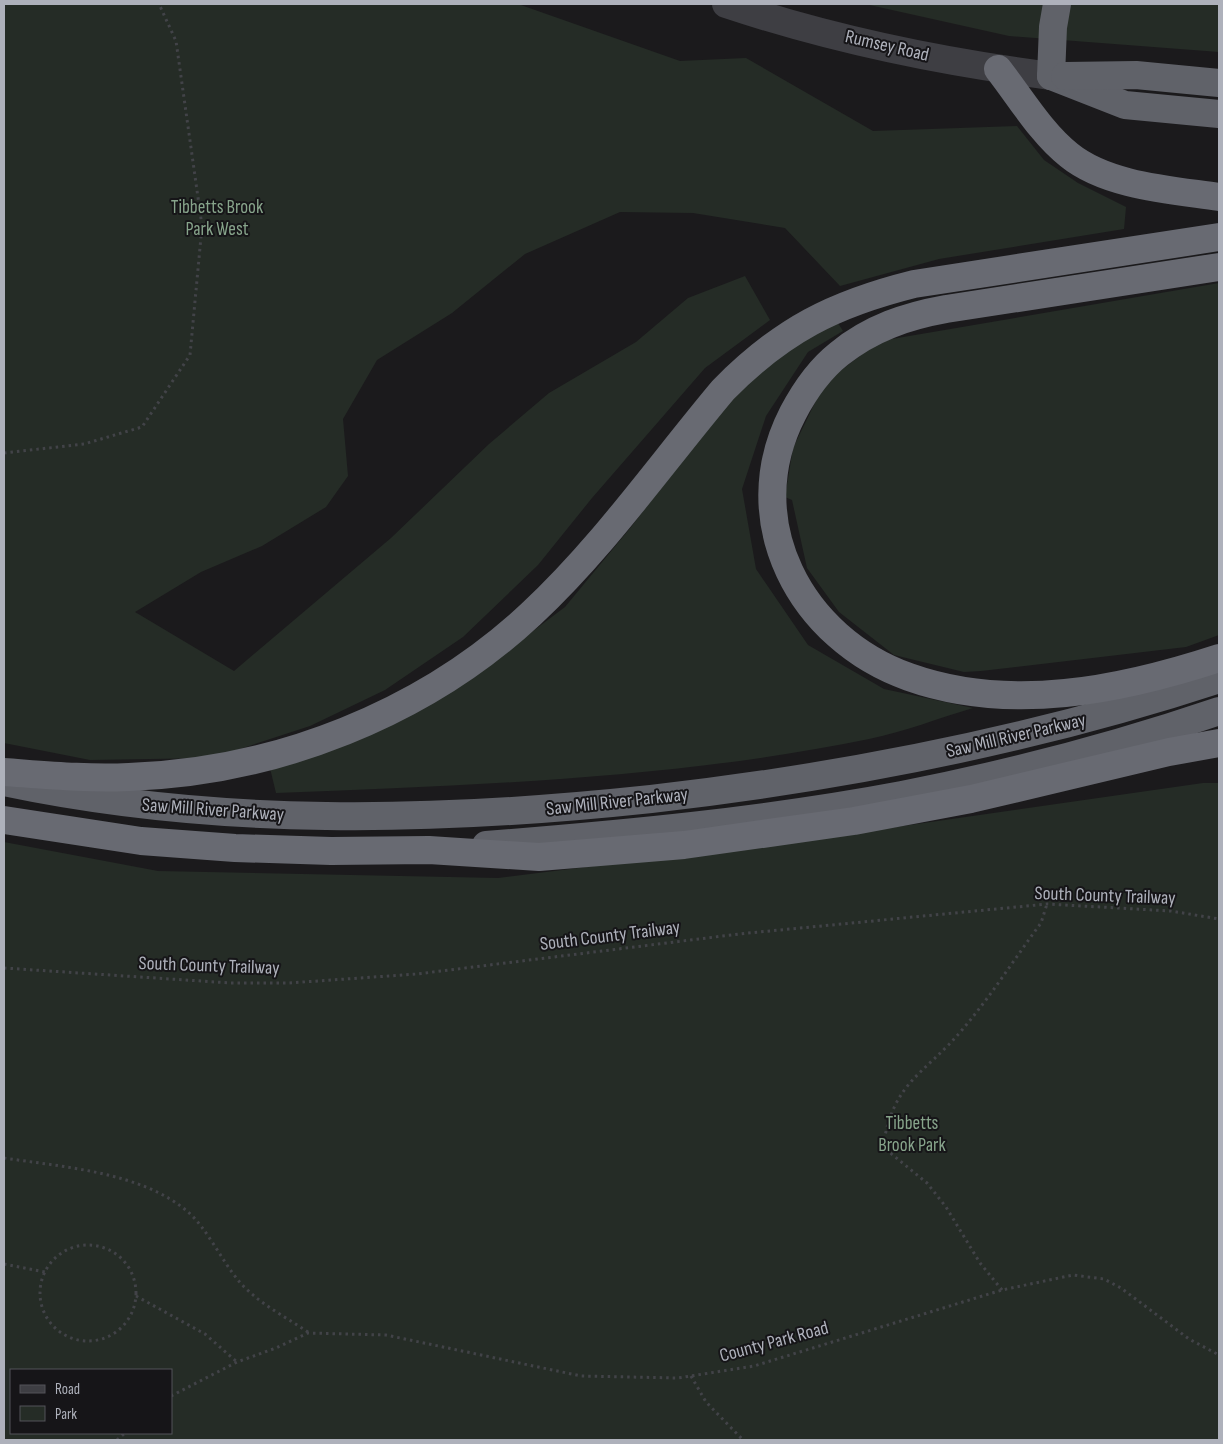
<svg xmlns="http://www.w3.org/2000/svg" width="1223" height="1444" font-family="'Sofia Sans Condensed',sans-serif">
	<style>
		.green { fill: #252c26; fill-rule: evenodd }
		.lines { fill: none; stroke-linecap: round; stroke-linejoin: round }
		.path { stroke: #424348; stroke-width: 3; stroke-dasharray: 2.5 4; stroke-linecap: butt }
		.tertiary { stroke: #3e3e43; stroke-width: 28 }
		.trunk { stroke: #606269; stroke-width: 28 }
		.motorway { stroke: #686a72; stroke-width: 28 }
		.labels { text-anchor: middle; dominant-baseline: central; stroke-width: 4; stroke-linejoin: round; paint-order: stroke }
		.street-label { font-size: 19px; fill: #aeb1bb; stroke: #161518 }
		.park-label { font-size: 19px; fill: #87a48b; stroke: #161518 }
	</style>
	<rect width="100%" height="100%" fill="#1b1a1c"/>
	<!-- green -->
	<g class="green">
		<path d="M4,4H518L680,61L746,58L873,131L1017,126L1044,160L1078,183L1126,207L1124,229L939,259L840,286L785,228L693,213L620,212L525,254L452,313L377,360L343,419L348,476L326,507L262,546L201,572L135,612L234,671L391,538L489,444L549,393L636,342L688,298L745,276L770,320L705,368L592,498L538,565L463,637L385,690L310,726L212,758L90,760L4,743Z"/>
		<path d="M865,4H1219V52L1009,36Z"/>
		<path d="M1219,283V635L1186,647L981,671L964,672L894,655L839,612L807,568L792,500L785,497L793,448L825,382L880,341Z"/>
		<path d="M836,320L843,331L808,352L766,416L742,489L756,569L808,645L884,689L973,708C939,718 904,732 869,739C674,779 473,785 276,793L269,764L453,691L565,607L631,527L714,418L773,357Z"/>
		<path d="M1203,783H1219V1440H4V842L158,871L498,878L826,837ZM11,1370H171V1433H11Z"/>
	</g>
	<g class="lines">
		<!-- path -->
		<g class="path">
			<path d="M4,453L84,444L142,427L190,355L202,226L176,41L159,4"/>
			<path d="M4,968L231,983H289L417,974L739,934L1047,904L1171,911L1219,919"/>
			<path d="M4,1158C63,1167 142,1172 188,1212C206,1227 222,1261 238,1280C256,1302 284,1316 308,1332"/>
			<circle cx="88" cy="1293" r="48"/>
			<path d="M4,1264L45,1272"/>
			<path d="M1002,1290L980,1263L946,1207L927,1183L883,1147C893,1081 924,1075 962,1030C991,996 1015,958 1041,923L1047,904"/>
			<path d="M136,1296L205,1334L237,1362"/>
			<path d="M691,1376L706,1402L743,1440"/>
			<path d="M171,1396L237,1362L276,1348L308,1333L386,1335L581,1376L678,1378L754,1366L1002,1290L1073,1275L1104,1279L1121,1288L1189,1339L1219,1355"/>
			<path d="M117,1440L125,1433"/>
		</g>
		<!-- tertiary -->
		<path class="tertiary" d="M726,4C831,39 942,62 1051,76"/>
		<!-- trunk -->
		<g class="trunk">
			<path d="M1051,76L1125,105L1219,114"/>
			<path d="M1051,76L1053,27L1057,4"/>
			<path d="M1065,76L1136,75L1219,83"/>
			<path d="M4,782C217,827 435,822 651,799C844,777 1034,740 1219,679"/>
			<path d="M486,845C625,834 764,821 902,795C1009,774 1116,746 1219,711"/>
		</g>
		<!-- motorway -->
		<g class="motorway">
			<path d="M998,69C1020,97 1041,133 1069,155C1107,186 1172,190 1219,197"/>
			<path d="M1219,267L946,309C907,316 871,328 839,354C820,369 804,392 793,413C737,521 801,639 909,677C1010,713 1121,690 1219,658"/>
			<path d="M4,772C46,775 87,779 129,777C276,772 424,714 531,614C603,547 660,465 723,390C782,330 834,304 914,284L1219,237"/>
			<path d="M4,820L141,841L235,848L331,851L429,850L539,857L684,845L854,821L971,799L1169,752L1219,743"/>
		</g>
	</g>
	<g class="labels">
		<!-- street labels -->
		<g class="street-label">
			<text transform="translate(887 46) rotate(13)">Rumsey Road</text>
			<text transform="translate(1016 736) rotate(-13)">Saw Mill River Parkway</text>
			<text transform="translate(617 802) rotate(-6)">Saw Mill River Parkway</text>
			<text transform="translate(213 810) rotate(4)">Saw Mill River Parkway</text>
			<text transform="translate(1105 896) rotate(2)">South County Trailway</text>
			<text transform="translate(610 936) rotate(-7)">South County Trailway</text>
			<text transform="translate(209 966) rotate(2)">South County Trailway</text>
			<text transform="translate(774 1342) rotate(-15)">County Park Road</text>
		</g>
		<!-- park labels -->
		<g class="park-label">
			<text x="217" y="207">Tibbetts Brook<tspan x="217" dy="22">Park West</tspan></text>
			<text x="912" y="1123">Tibbetts<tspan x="912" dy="22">Brook Park</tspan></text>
		</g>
	</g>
	<!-- border -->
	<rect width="1223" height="1444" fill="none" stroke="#aeb1bb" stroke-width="10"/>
	<!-- legend -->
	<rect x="10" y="1369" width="162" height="65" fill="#161518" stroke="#535359"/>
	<rect x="20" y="1385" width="25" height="8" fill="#3e3e43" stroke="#535359"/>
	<text x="55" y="1394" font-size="15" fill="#aeb1bb">Road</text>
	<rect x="20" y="1406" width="25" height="15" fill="#252c26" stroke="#535359"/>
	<text x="55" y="1419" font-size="15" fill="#aeb1bb">Park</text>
</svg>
